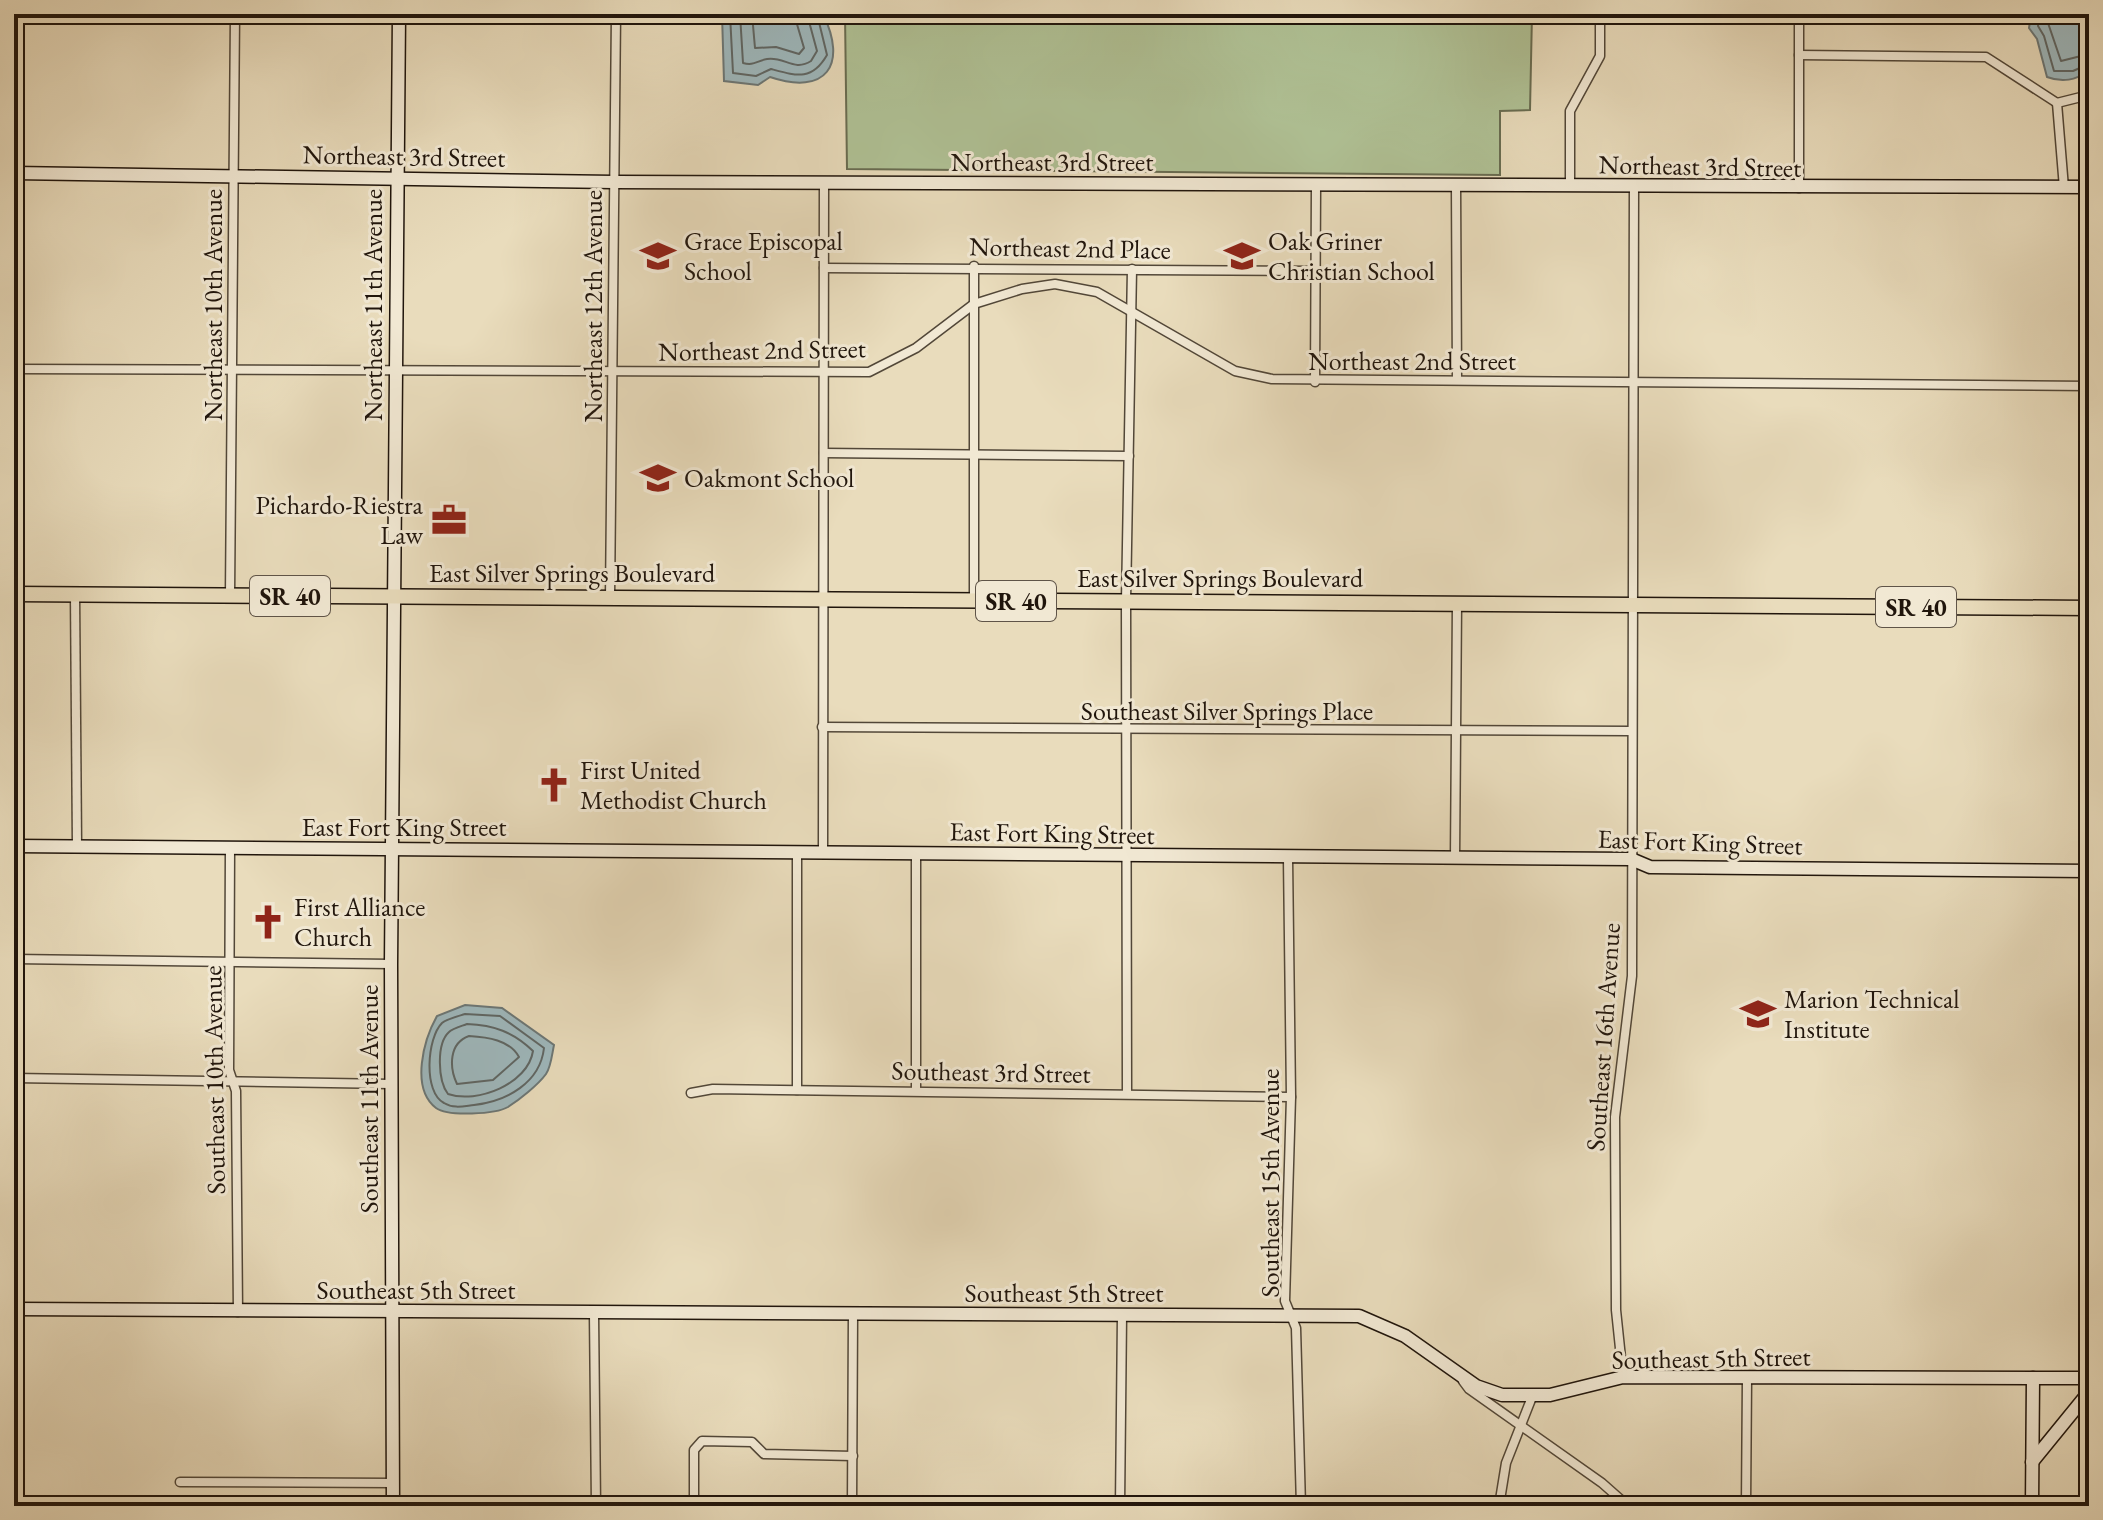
<svg xmlns="http://www.w3.org/2000/svg" width="2103" height="1520" font-family="'EB Garamond',serif">
	<style>
		.green { fill: #b0c296; stroke: #686c51; stroke-width: 2 }
		.water { fill: #9eb8bd; stroke: #6c7776; stroke-width: 2 }
		.lines { fill: none; stroke-linecap: round; stroke-linejoin: round }
		.shore { stroke: #5f6664; stroke-width: 2 }
		.street-casing { stroke: #524738; stroke-width: 11 }
		.secondary-casing { stroke: #20150c; stroke-width: 15 }
		.primary-casing { stroke: #20150c; stroke-width: 17 }
		.street { stroke: #f1e8d3; stroke-width: 8 }
		.secondary { stroke: #f1e8d3; stroke-width: 12 }
		.primary { stroke: #e9dcbc; stroke-width: 14 }
		.labels { text-anchor: middle; dominant-baseline: central; stroke-width: 6; stroke-linejoin: round; paint-order: stroke }
		.shield { fill: #f1e8d3; stroke: #5f5448; stroke-width: 2 }
		.shield-label { font-size: 24px; font-weight: bold; fill: #20150c }
		.street-label { font-size: 26px; fill: #20150c; stroke: #f1e8d3 }
		.poi-label { font-size: 26px; fill: #20150c; stroke: #f1e8d3; text-anchor: start }
	</style>
	<rect width="100%" height="100%" fill="#e9dcbc"/>
	<filter id="stains"><feTurbulence type="fractalNoise" baseFrequency=".0025" numOctaves="4"/><feColorMatrix values="0 0 0 0 .2 0 0 0 0 .09 0 0 0 0 .02 0 0 0 .5 -.17"/></filter>
	<radialGradient id="worn" r=".72"><stop offset=".6" stop-color="#630" stop-opacity="0"/><stop offset="1" stop-color="#630" stop-opacity=".3"/></radialGradient>
	<!-- green -->
	<path class="green" d="M845,14H1532L1530,110L1500,111V175L847,169Z"/>
	<!-- water -->
	<g class="water">
		<path d="M722,14H823C848,65 826,96 770,77L758,85L724,81Z"/>
		<path d="M2031,14H2089V71C2075,80 2063,83 2047,77L2037,39L2029,28Z"/>
		<path d="M465,1005L502,1008L554,1045C552,1054 551,1067 546,1074C538,1085 519,1100 508,1107C496,1114 448,1117 436,1108C410,1088 424,1039 437,1016Z"/>
	</g>
	<g class="lines">
		<!-- shore -->
		<g class="shore">
			<path d="M730,14L733,73L756,76L771,69C797,76 812,81 827,55L817,14"/>
			<path d="M740,14L743,63C754,66 756,61 767,59C784,56 794,72 811,61L817,51L807,14"/>
			<path d="M752,14L755,48L776,47L799,54L804,48L794,14"/>
			<path d="M2039,14L2038,26L2044,36L2054,71H2073L2089,64"/>
			<path d="M2049,14L2048,23L2061,61L2089,54"/>
			<path d="M465,1014L500,1016L544,1048C540,1083 507,1101 474,1105C464,1106 454,1109 444,1103C423,1092 427,1038 442,1023C447,1019 459,1016 465,1014Z"/>
			<path d="M467,1024C494,1025 513,1032 533,1051C528,1084 477,1104 448,1094C438,1081 436,1044 449,1032C453,1028 462,1026 467,1024Z"/>
			<path d="M469,1036C487,1037 510,1040 519,1057L493,1080L457,1084C449,1067 449,1043 469,1036Z"/>
		</g>
		<!-- street casing -->
		<g class="street-casing">
			<g id="street">
				<path d="M1799,14V188"/>
				<path d="M1799,55L1986,57L2057,103"/>
				<path d="M2057,103L2064,188"/>
				<path d="M2057,103L2089,95"/>
				<path d="M1456,185L1457,380"/>
				<path d="M1570,186V111L1600,56V14"/>
				<path d="M974,266V601"/>
				<path d="M824,268L1316,271"/>
				<path d="M14,369L869,372L916,348L974,304L1022,289L1055,284L1097,292L1235,371L1272,379L2089,386"/>
				<path d="M1315,382L1316,186"/>
				<path d="M824,453L1129,456"/>
				<path d="M75,594L77,846"/>
				<path d="M230,595L235,14"/>
				<path d="M610,598L616,14"/>
				<path d="M822,727L1631,731"/>
				<path d="M230,848L229,1070L236,1091L238,1312"/>
				<path d="M823,853L824,182"/>
				<path d="M1288,858L1291,1097L1285,1301L1296,1328L1301,1506"/>
				<path d="M1455,859L1457,603"/>
				<path d="M14,959L391,964"/>
				<path d="M14,1078L391,1084"/>
				<path d="M797,1090V852"/>
				<path d="M916,1090V853"/>
				<path d="M691,1093L713,1089L1291,1097"/>
				<path d="M1127,1094L1126,601L1132,269"/>
				<path d="M594,1314L596,1506"/>
				<path d="M1623,1377L1616,1310L1615,1117L1632,976L1634,187"/>
				<path d="M1463,1381L1469,1389L1602,1483L1628,1506"/>
				<path d="M180,1482L393,1483"/>
				<path d="M694,1506V1450L702,1441L752,1442L764,1454L853,1456"/>
				<path d="M852,1506L853,1314"/>
				<path d="M1120,1506L1122,1315"/>
				<path d="M1499,1506L1506,1463L1532,1397"/>
				<path d="M1746,1506L1747,1378"/>
			</g>
		</g>
		<!-- secondary casing -->
		<g class="secondary-casing">
			<g id="secondary">
				<path d="M14,173L614,182L2089,187"/>
				<path d="M14,846L1631,859L1650,867L2089,871"/>
				<path d="M14,1309L1359,1316L1405,1336L1476,1386L1502,1395H1550L1623,1377L2089,1378"/>
				<path d="M2032,1462L2089,1392"/>
				<path d="M393,1506L391,964L399,14"/>
				<path d="M2032,1506L2033,1378"/>
			</g>
		</g>
		<!-- primary casing -->
		<g class="primary-casing">
			<path id="primary" d="M14,594L2089,608"/>
		</g>
		<!-- street -->
		<use href="#street" class="street"/>
		<!-- secondary -->
		<use href="#secondary" class="secondary"/>
		<!-- primary -->
		<use href="#primary" class="primary"/>
	</g>
	<!-- icons -->
	<defs>
		<g id="school-bare" transform="scale(2.76)"><path d="M0-5L7-2L0 1L-7-2ZM-4 1L0 2.5L4 1V4Q0 6-4 4Z" fill="#8f2418" stroke="#f1e8d3" stroke-width="2.5" paint-order="stroke"/></g>
		<g id="office-bare" transform="scale(2.76)"><path d="M-6-3h4V-5.5h4V-3h4V5H-6ZM-1-4.5V-3h2v-1.5ZM-6 0V1H6V0Z" fill="#8f2418" stroke="#f1e8d3" stroke-width="2.5" paint-order="stroke"/></g>
		<g id="church-bare" transform="scale(2.76)"><path d="M-1.2-6h2.4v3.5h3.3v2.4h-3.3V6h-2.4V-.1h-3.3v-2.4h3.3Z" fill="#8f2418" stroke="#f1e8d3" stroke-width="2.5" paint-order="stroke"/></g>
	</defs>
	<g fill-rule="evenodd">
		<use href="#school-bare" x="658" y="256"/>
		<use href="#school-bare" x="1242" y="256"/>
		<use href="#school-bare" x="658" y="478"/>
		<use href="#office-bare" x="449" y="520"/>
		<use href="#church-bare" x="554" y="785"/>
		<use href="#church-bare" x="268" y="922"/>
		<use href="#school-bare" x="1758" y="1014"/>
	</g>
	<g class="labels">
		<!-- shield labels -->
		<g class="shield">
			<rect x="250" y="576" width="80" height="40" rx="6"/>
			<rect x="976" y="581" width="80" height="40" rx="6"/>
			<rect x="1876" y="587" width="80" height="40" rx="6"/>
		</g>
		<g class="shield-label">
			<text x="290" y="596">SR 40</text>
			<text x="1016" y="601">SR 40</text>
			<text x="1916" y="607">SR 40</text>
		</g>
		<!-- street labels -->
		<g class="street-label">
			<text transform="translate(404 156) rotate(1)">Northeast 3rd Street</text>
			<text x="1052" y="162">Northeast 3rd Street</text>
			<text transform="translate(1700 166) rotate(1)">Northeast 3rd Street</text>
			<text transform="translate(1070 248) rotate(1)">Northeast 2nd Place</text>
			<text transform="translate(213 305) rotate(-90)">Northeast 10th Avenue</text>
			<text transform="translate(373 305) rotate(-90)">Northeast 11th Avenue</text>
			<text transform="translate(593 306) rotate(-90)">Northeast 12th Avenue</text>
			<text transform="translate(762 350) rotate(-1)">Northeast 2nd Street</text>
			<text x="1412" y="361">Northeast 2nd Street</text>
			<text x="572" y="573">East Silver Springs Boulevard</text>
			<text x="1220" y="578">East Silver Springs Boulevard</text>
			<text x="1227" y="711">Southeast Silver Springs Place</text>
			<text x="404" y="827">East Fort King Street</text>
			<text transform="translate(1052 833) rotate(1)">East Fort King Street</text>
			<text transform="translate(1700 842) rotate(2)">East Fort King Street</text>
			<text transform="translate(1603 1037) rotate(-86)">Southeast 16th Avenue</text>
			<text transform="translate(991 1072) rotate(1)">Southeast 3rd Street</text>
			<text transform="translate(214 1080) rotate(-91)">Southeast 10th Avenue</text>
			<text transform="translate(369 1099) rotate(-90)">Southeast 11th Avenue</text>
			<text transform="translate(1270 1183) rotate(-90)">Southeast 15th Avenue</text>
			<text x="416" y="1290">Southeast 5th Street</text>
			<text x="1064" y="1293">Southeast 5th Street</text>
			<text transform="translate(1711 1358) rotate(-1)">Southeast 5th Street</text>
		</g>
		<!-- poi labels -->
		<g class="poi-label">
			<text x="684" y="241">Grace Episcopal<tspan x="684" dy="30">School</tspan></text>
			<text x="1268" y="241">Oak Griner<tspan x="1268" dy="30">Christian School</tspan></text>
			<text x="684" y="478">Oakmont School</text>
			<text x="423" y="505" text-anchor="end">Pichardo-Riestra<tspan x="423" dy="30">Law</tspan></text>
			<text x="580" y="770">First United<tspan x="580" dy="30">Methodist Church</tspan></text>
			<text x="294" y="907">First Alliance<tspan x="294" dy="30">Church</tspan></text>
			<text x="1784" y="999">Marion Technical<tspan x="1784" dy="30">Institute</tspan></text>
		</g>
	</g>
	<!-- margin -->
	<rect width="2103" height="1520" fill="none" stroke="#e9dcbc" stroke-width="48"/>
	<rect x="16" y="16" width="2071" height="1488" fill="none" stroke="#20150c" stroke-width="4"/>
	<rect x="24" y="24" width="2055" height="1472" fill="none" stroke="#20150c" stroke-width="2"/>
	<rect width="100%" height="100%" filter="url(#stains)"/>
	<rect width="100%" height="100%" fill="url(#worn)"/>
</svg>
